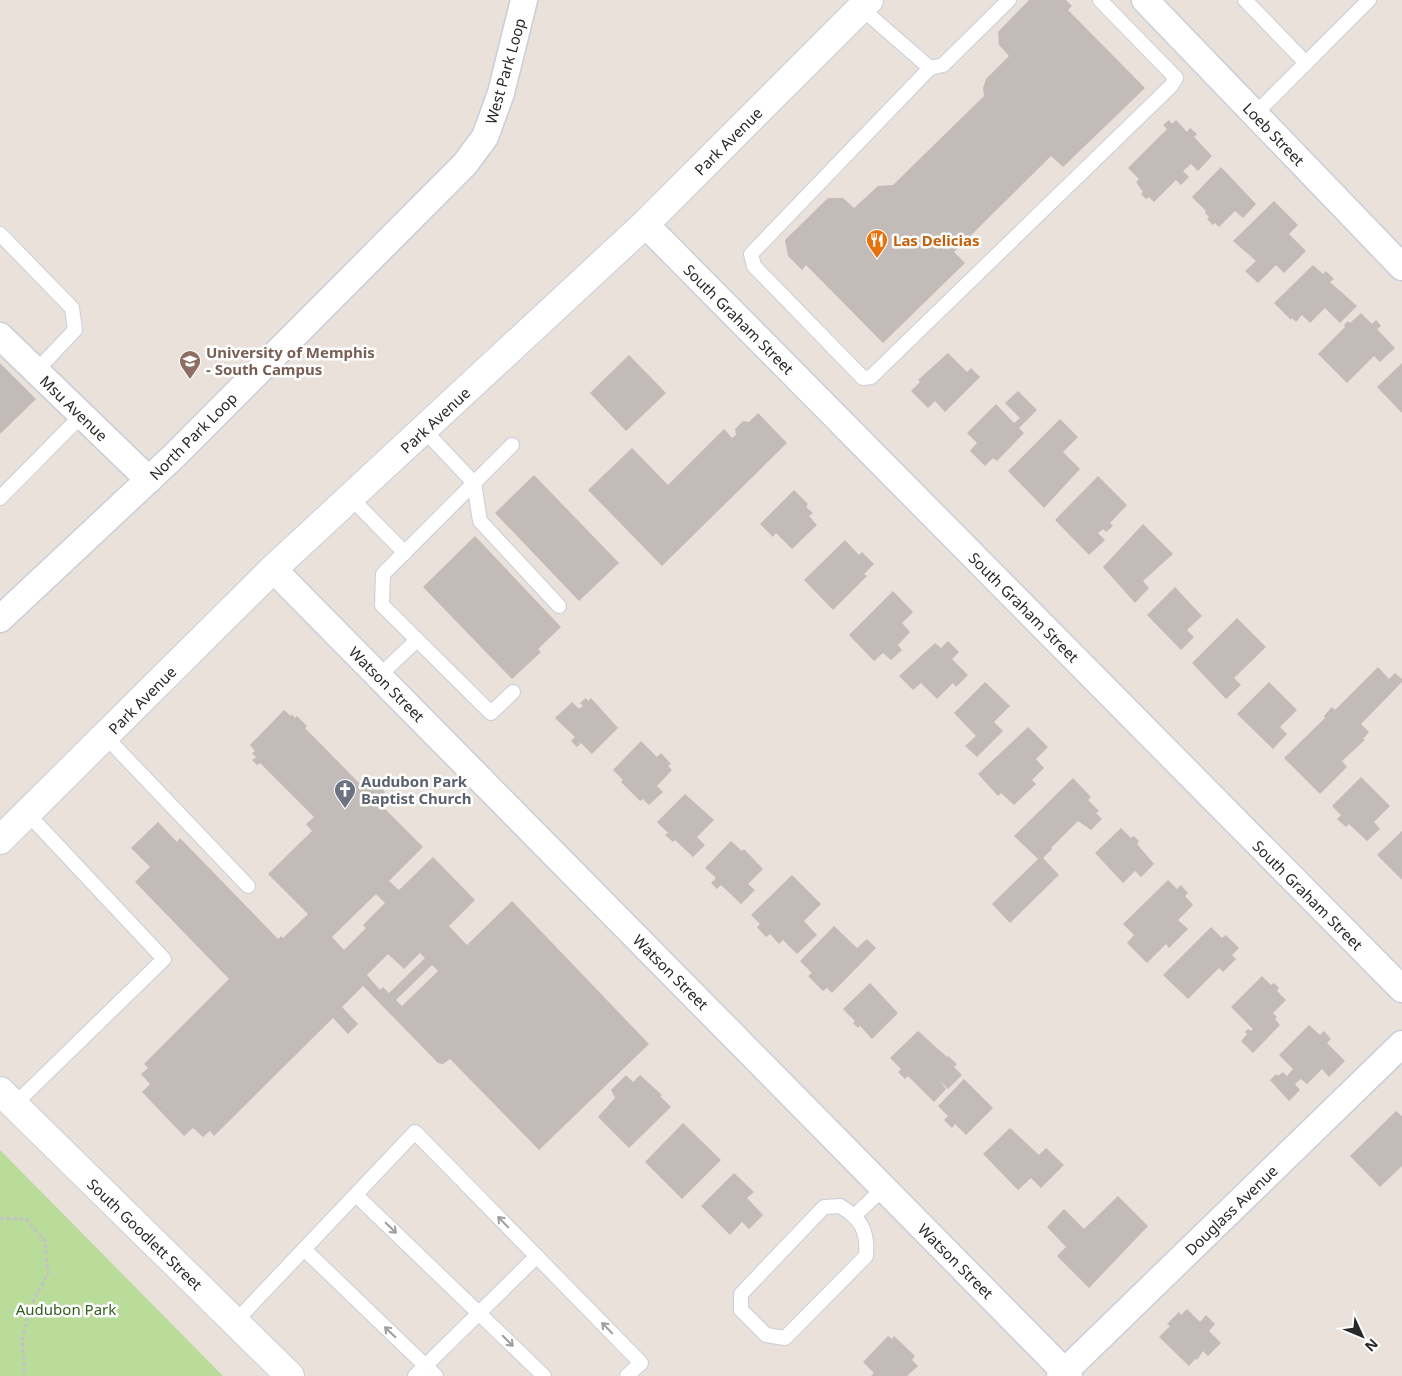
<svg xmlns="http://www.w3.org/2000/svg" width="1402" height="1376" font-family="'Noto Sans',sans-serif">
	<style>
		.green { fill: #b9dc9b }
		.building { fill: #c2bbb7; fill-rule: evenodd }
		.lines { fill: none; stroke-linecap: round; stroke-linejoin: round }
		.service-casing { stroke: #c9ced9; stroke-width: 16 }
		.minor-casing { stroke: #c9ced9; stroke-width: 29 }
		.secondary-casing { stroke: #c9ced9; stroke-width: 30 }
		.path { stroke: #c3c3c3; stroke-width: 3; stroke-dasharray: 4 2.5; stroke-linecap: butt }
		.service { stroke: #fff; stroke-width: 14 }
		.minor { stroke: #fff; stroke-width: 26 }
		.secondary { stroke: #fff; stroke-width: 28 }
		.oneway { stroke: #9e9e9e }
		.labels { text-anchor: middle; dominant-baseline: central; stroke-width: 5; stroke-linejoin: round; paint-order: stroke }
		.street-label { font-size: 15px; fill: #282828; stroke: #fff }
		.food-label { font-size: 15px; font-weight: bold; fill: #c56008; stroke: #fff; text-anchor: start }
		.education-label { font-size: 15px; font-weight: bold; fill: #785e54; stroke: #fff; text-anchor: start }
		.worship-label { font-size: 15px; font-weight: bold; fill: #5b616d; stroke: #fff; text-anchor: start }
		.park-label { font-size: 15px; fill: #345e1f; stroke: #fff }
	</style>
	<rect width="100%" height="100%" fill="#e9e1da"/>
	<!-- green -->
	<path class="green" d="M0,1150L223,1376H0Z"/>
	<!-- building -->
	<g class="building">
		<path d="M1029,0H1066L1072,6L1068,10L1145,88L1063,167L1051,156L954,252L965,263L883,343L806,265L802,270L788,256L785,240L828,198H843L854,208L878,186L893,185L984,96L983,88L986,79L1009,56L999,45L998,32Z"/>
		<path d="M1169,120L1172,124L1176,120L1187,132L1190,128L1197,134L1194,137L1212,156L1198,171L1191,164L1183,171L1189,177L1181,185L1176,180L1154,202L1149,197L1146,199L1141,194L1143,192L1136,182L1139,179L1128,168L1167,129L1163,125Z"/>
		<path d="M1221,167L1256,204L1243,218L1235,211L1219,227L1215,223L1213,225L1207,219L1209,217L1205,213L1206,211L1192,197Z"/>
		<path d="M1274,201L1298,225L1289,234L1306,251L1284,273L1276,265L1258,283L1245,271L1256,261L1233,241Z"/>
		<path d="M1313,265L1323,274L1326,271L1334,279L1330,282L1357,306L1340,323L1325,308L1310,323L1302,315L1296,322L1292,318L1291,320L1274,303Z"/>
		<path d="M1361,313L1372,324L1376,320L1381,326L1377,329L1395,348L1380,362L1374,356L1347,383L1318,354L1345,327L1344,325L1348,321L1350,323Z"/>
		<path d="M948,353L967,372L971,368L980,377L945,412L935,401L928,408L911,391L920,382L918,380Z"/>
		<path d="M629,355L666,393L626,431L590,393Z"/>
		<path d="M0,363L36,399L0,434Z"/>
		<path d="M1402,363V413L1377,387Z"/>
		<path d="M1018,391L1037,410L1019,428L1024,433L997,461L993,458L985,466L970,451L977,443L967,433L996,404L1014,423L1020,418L1005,403Z"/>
		<path d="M758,413L787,443L662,566L588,490L632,448L668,485L724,429L732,438L736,435L735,429L743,421L749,422Z"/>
		<path d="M1060,419L1078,437L1063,452L1080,469L1044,508L1008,471Z"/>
		<path d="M534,475L619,563L579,601L495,513Z"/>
		<path d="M1098,476L1127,505L1110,523L1113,526L1106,532L1103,529L1098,533L1105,540L1089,555L1055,520Z"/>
		<path d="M794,490L808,504L806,507L813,513L809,516L817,525L792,549L776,533L773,537L760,524Z"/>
		<path d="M1143,524L1173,554L1143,581L1149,588L1135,603L1103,567Z"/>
		<path d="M475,536L561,627L538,649L541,652L512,679L423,587Z"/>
		<path d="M845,540L859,555L862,552L874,564L864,574L867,576L833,610L804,580Z"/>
		<path d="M1175,587L1202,616L1187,630L1194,637L1181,650L1147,615Z"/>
		<path d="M893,591L913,612L902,623L910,632L898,645L902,650L891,660L883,653L874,661L849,635Z"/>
		<path d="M1237,618L1266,647L1234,678L1241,685L1226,699L1192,663Z"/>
		<path d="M948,641L959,652L952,659L968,675L956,687L953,683L937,699L921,683L913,690L899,676L935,643L941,648Z"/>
		<path d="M1378,667L1389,679L1395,673L1402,679V682L1361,724L1369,732L1363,739L1365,740L1342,761L1347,767L1320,794L1284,758L1325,718L1324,716L1332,707L1335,710Z"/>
		<path d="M985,682L1010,706L994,722L1003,731L977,757L965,746L976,736L954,713Z"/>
		<path d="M1269,682L1297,710L1280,727L1287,734L1273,749L1237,714Z"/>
		<path d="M586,698L588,701L591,698L618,728L592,754L581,743L577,747L571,741L575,737L555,718L572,702L579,709L583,706L580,703Z"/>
		<path d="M284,710L291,716L292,714L295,718L297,716L307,726L305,728L362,786L370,778L374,780L385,792L383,795L384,796L378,802L423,847L389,881L399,890L433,857L475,900L449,926L467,945L512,901L649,1044L539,1150L450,1059L443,1064L438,1063L363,986L342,1007L358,1024L348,1034L333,1018L214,1136L210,1131L203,1137L193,1128L184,1136L142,1092L150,1084L141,1074L148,1068L144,1064L229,979L135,882L150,867L131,848L158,822L177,842L180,838L278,939L281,936L283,938L308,914L268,874L312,831L306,824L314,817L260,763L257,765L252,760L256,757L252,753L255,751L250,745ZM376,894L385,903L363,925L366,928L344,950L332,937ZM420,953L425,958L389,993L383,987L380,990L367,975L388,954L404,969ZM432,965L438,971L402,1006L396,1000Z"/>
		<path d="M1028,727L1048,747L1036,759L1044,768L1032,780L1036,784L1014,805L1001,793L998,796L978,774Z"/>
		<path d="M641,741L657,757L661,753L671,764L668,766L672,770L657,786L663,792L649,805L643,799L640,801L621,782L623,780L613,770Z"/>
		<path d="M1361,777L1390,806L1374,822L1380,829L1367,841L1349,824L1346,827L1337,819L1341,815L1332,806Z"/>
		<path d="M1073,778L1091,797L1088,800L1099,811L1096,813L1102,819L1091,830L1078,821L1051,848L1052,849L1043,858L1059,875L1010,923L992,904L1038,859L1014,836Z"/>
		<path d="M685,794L714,820L697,837L705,845L693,857L675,840L673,842L665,835L668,833L657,822Z"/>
		<path d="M1121,828L1131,838L1134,836L1139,841L1137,844L1154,864L1141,877L1135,871L1123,883L1095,853Z"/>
		<path d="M1402,831V880L1377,855Z"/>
		<path d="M731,841L742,851L744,849L763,869L748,884L755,890L741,904L721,885L717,889L711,883L716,878L705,868Z"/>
		<path d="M792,875L821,904L804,921L817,935L797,954L783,940L779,944L770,934L766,937L757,927L760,924L751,915Z"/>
		<path d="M1168,880L1177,889L1181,885L1188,893L1185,896L1193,905L1178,920L1188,929L1169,948L1166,944L1147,963L1127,943L1134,935L1123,924Z"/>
		<path d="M834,926L857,948L867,939L876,948L832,993L827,988L823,991L808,976L812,973L800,961Z"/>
		<path d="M1211,927L1222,938L1226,935L1239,948L1232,955L1236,959L1223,972L1219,968L1188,999L1163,975Z"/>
		<path d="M1262,976L1271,985L1274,983L1279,988L1277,991L1286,1000L1273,1013L1277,1017L1275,1019L1280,1025L1253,1053L1241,1041L1247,1034L1245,1032L1248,1029L1251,1031L1253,1029L1231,1007Z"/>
		<path d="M870,983L898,1013L872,1039L860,1026L858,1028L853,1023L855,1021L843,1009Z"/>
		<path d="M1309,1025L1320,1035L1324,1031L1331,1039L1327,1043L1345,1061L1329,1077L1322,1069L1307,1084L1301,1079L1295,1084L1300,1090L1289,1101L1270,1080L1276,1074L1278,1076L1283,1072L1287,1076L1293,1069L1279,1055Z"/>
		<path d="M918,1031L947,1057L948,1056L957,1064L954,1067L962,1075L948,1089L940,1081L946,1089L934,1102L908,1076L905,1079L898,1072L901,1069L890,1058Z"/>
		<path d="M626,1075L633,1082L640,1075L662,1095L660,1096L671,1107L629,1148L598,1117L615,1098L611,1090Z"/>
		<path d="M964,1079L993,1108L966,1135L955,1124L952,1128L944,1120L948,1116L938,1106Z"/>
		<path d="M1396,1111L1402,1116V1166L1380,1187L1350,1156Z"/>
		<path d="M683,1123L721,1160L682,1199L645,1162Z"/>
		<path d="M1010,1128L1039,1155L1046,1148L1064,1165L1041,1188L1031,1178L1018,1190L983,1154Z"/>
		<path d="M734,1173L754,1192L747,1198L763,1215L749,1229L742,1222L730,1235L701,1206Z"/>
		<path d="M1118,1196L1148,1226L1089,1288L1057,1256L1066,1247L1047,1227L1064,1209L1084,1229Z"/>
		<path d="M1187,1309L1200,1322L1206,1315L1215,1324L1209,1331L1221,1343L1208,1356L1203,1351L1197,1360L1195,1359L1189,1366L1159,1337L1170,1326L1167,1324L1179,1312L1181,1315Z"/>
		<path d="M888,1336L892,1339L894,1336L915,1356L912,1360L918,1366L907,1376H871L874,1373L863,1362Z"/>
	</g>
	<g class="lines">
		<!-- service casing -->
		<g class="service-casing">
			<g id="service">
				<path d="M1009,0L943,65L930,68L751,254L754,266L863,378L871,377L1171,86L1176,78L1100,0"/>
				<path d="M1245,0L1306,63"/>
				<path d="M861,8L930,68"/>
				<path d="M1255,114L1369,0"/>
				<path d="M0,234L72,308L75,330L36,371"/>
				<path d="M424,430L474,483L480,521L559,606"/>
				<path d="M512,445L383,574L382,605L491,713L513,692"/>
				<path d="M0,498L82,415"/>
				<path d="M351,498L405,553"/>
				<path d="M379,676L417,640"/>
				<path d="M105,736L248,886"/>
				<path d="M14,1105L164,959L27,813"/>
				<path d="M356,1195L544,1376"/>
				<path d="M840,1206C862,1219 868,1232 866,1256L785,1338L766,1335L741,1310V1294L824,1207Z"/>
				<path d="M855,1215L884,1188"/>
				<path d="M304,1249L436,1376"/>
				<path d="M235,1322L415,1132L641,1363L627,1376"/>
				<path d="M415,1376L537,1256"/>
			</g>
		</g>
		<!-- minor casing -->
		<g class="minor-casing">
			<g id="minor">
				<path d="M1145,0L1402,267"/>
				<path d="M645,224L1402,989"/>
				<path d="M0,336L149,480"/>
				<path d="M273,569L1069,1376"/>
				<path d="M0,619L174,456L465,164L485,137L501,93L524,0"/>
				<path d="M1060,1376L1402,1044"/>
			</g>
		</g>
		<!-- secondary casing -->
		<g class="secondary-casing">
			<g id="secondary">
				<path d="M0,840L273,569L645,224L869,0"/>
				<path d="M0,1091L290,1376"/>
			</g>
		</g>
		<!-- path -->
		<path class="path" d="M0,1218L26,1219L45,1241L48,1274L29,1309L22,1340L25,1376"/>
		<!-- service -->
		<use href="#service" class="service"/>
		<!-- minor -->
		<use href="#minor" class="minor"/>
		<!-- secondary -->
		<use href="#secondary" class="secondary"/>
	</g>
	<!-- one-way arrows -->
	<defs><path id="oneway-shaft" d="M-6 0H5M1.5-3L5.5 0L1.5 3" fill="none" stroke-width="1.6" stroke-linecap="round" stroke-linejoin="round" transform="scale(1.25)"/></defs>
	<g class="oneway">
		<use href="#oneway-shaft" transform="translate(503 1222) rotate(-134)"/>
		<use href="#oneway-shaft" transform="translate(391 1228) rotate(44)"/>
		<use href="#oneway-shaft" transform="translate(607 1328) rotate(-134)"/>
		<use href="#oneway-shaft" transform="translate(390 1332) rotate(-136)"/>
		<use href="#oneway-shaft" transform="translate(508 1341) rotate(45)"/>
	</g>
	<!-- icons -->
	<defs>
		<g id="restaurant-pin" transform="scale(1.125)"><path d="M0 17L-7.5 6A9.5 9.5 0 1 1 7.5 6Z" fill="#e8710a" stroke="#fff"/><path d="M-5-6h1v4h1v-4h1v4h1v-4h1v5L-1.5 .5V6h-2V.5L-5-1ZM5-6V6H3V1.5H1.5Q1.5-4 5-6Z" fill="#fff"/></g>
		<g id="university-pin" transform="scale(1.125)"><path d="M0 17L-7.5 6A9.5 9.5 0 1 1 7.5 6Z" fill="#8d6e63" stroke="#fff"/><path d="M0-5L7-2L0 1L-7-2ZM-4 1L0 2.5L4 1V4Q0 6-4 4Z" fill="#fff"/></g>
		<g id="church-pin" transform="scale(1.125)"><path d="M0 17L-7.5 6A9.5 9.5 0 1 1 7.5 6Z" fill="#6b7280" stroke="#fff"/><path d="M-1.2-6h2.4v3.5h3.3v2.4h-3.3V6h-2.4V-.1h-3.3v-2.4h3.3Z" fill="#fff"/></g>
	</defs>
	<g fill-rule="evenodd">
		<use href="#restaurant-pin" x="877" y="240"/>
		<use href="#university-pin" x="190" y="361"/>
		<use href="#church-pin" x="345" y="790"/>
	</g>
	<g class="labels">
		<!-- street labels -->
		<g class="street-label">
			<text transform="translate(505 71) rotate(-74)">West Park Loop</text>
			<text transform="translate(1274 134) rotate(46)">Loeb Street</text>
			<text transform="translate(728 141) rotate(-45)">Park Avenue</text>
			<text transform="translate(739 319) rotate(45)">South Graham Street</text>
			<text transform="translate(74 408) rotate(44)">Msu Avenue</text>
			<text transform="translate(435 420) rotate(-43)">Park Avenue</text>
			<text transform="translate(193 436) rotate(-45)">North Park Loop</text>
			<text transform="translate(1024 607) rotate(45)">South Graham Street</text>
			<text transform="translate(387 684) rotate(45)">Watson Street</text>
			<text transform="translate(142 700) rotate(-45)">Park Avenue</text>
			<text transform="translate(1308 895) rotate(45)">South Graham Street</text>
			<text transform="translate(671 972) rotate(45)">Watson Street</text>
			<text transform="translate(1231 1210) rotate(-44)">Douglass Avenue</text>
			<text transform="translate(145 1234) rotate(44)">South Goodlett Street</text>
			<text transform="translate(956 1261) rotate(45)">Watson Street</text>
		</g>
		<!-- food labels -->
		<g class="food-label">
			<text x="893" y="240">Las Delicias</text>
		</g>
		<!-- education labels -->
		<g class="education-label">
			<text x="206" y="352">University of Memphis<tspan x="206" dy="17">- South Campus</tspan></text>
		</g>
		<!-- worship labels -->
		<g class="worship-label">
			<text x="361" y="781">Audubon Park<tspan x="361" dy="17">Baptist Church</tspan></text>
		</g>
		<!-- park labels -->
		<g class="park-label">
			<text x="66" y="1309">Audubon Park</text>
		</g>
	</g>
	<!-- north arrow -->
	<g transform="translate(1362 1336) rotate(134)" stroke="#ffffff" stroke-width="4" paint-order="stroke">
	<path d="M0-4L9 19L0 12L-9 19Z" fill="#282828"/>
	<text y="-8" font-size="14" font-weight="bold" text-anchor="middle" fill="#282828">N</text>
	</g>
</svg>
